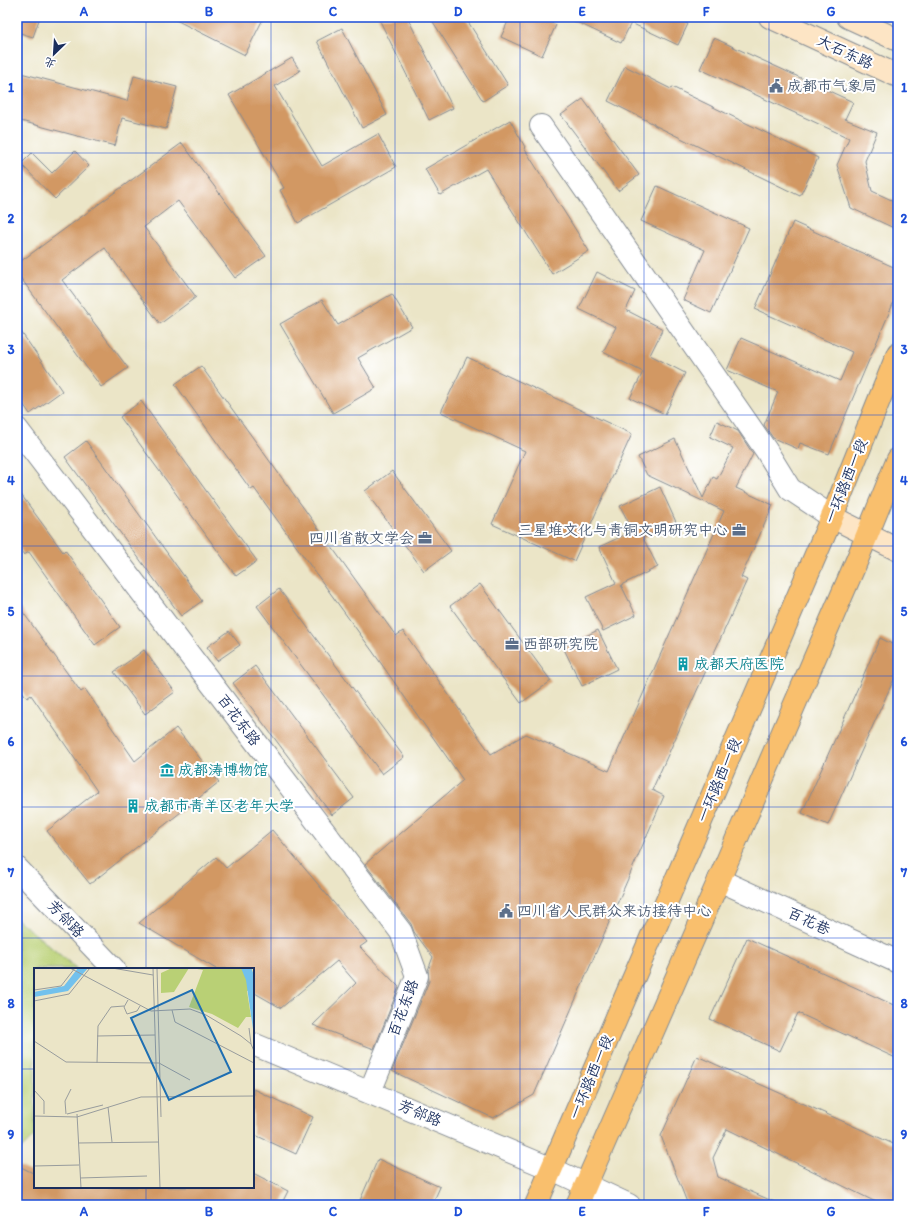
<svg xmlns="http://www.w3.org/2000/svg" width="915" height="1222" font-family="Itim,'LXGW WenKai TC',sans-serif">
	<style>
		.green { fill: #b9d075; stroke: #6a806a }
		.building { fill: #d29863 }
		.lines { fill: none; stroke-linecap: round; stroke-linejoin: round }
		.street-casing { stroke: #838a92; stroke-width: 24 }
		.secondary-casing { stroke: #838a92; stroke-width: 24 }
		.primary-casing { stroke: #838a92; stroke-width: 24 }
		.street { stroke: #fff; stroke-width: 22 }
		.secondary { stroke: #fde5c5; stroke-width: 22 }
		.primary { stroke: #f9bf6d; stroke-width: 22 }
		.grid { fill: none; stroke: #1d4ed8; stroke-width: 1; stroke-opacity: 0.55 }
		.labels { text-anchor: middle; dominant-baseline: central; stroke-width: 4; stroke-linejoin: round; paint-order: stroke }
		.street-label { font-size: 15px; fill: #1b2f5e; stroke: #fff }
		.service-label { font-size: 15px; fill: #4e5e75; stroke: #fff; text-anchor: start }
		.culture-label { font-size: 15px; fill: #0d838f; stroke: #fff; text-anchor: start }
		.inset-road { fill: none; stroke: #989c9d; stroke-width: 1 }
		.view { fill: #1f6fb2; fill-opacity: 0.15; stroke: #1f6fb2; stroke-width: 2 }
		.inset-edge { fill: none; stroke: #1b2f5e; stroke-width: 2 }
		.neatline { fill: none; stroke: #1d4ed8; stroke-width: 1.5 }
		.grid-label { font-size: 13px; text-anchor: middle; font-weight: bold; fill: #1d4ed8 }
	</style>
	<rect width="100%" height="100%" fill="#fff"/>
	<filter id="ink" filterUnits="userSpaceOnUse"><feTurbulence type="fractalNoise" baseFrequency=".025" numOctaves="2"/><feDisplacementMap in="SourceGraphic" scale="8" xChannelSelector="R" yChannelSelector="G"/><feConvolveMatrix kernelMatrix="1 2 1 2 8 2 1 2 1" color-interpolation-filters="sRGB"/></filter>
	<filter id="wash" filterUnits="userSpaceOnUse"><feTurbulence type="fractalNoise" baseFrequency=".012" numOctaves="4" result="noise"/><feDisplacementMap in="SourceGraphic" scale="16" xChannelSelector="R" yChannelSelector="G"/><feGaussianBlur stdDeviation="0.9" result="paint"/><feColorMatrix in="noise" values="0 0 0 0 0 0 0 0 0 0 0 0 0 0 0 0 0 1.4 0 .05"/><feComposite in="paint" operator="in"/></filter>
	<g filter="url(#wash)">
		<rect width="100%" height="100%" fill="#ebe5c7"/>
		<!-- green -->
		<path class="green" d="M17,919L77,969H35V1135L17,1153Z"/>
		<g id="blocks">
			<!-- building -->
			<g class="building">
				<path d="M17,17H40L33,37L17,32Z"/>
				<path d="M170,17H264L245,55Z"/>
				<path d="M378,17H407L453,108L429,120Z"/>
				<path d="M430,17H465L508,85L483,101Z"/>
				<path d="M510,17H539L556,25L542,56L501,37Z"/>
				<path d="M566,17H672L688,24L678,45L631,23L621,43Z"/>
				<path d="M342,28L387,115L362,128L317,41Z"/>
				<path d="M714,38L853,102L845,119L877,132L865,161L872,191L898,203V230L851,208L837,165L849,138L700,69Z"/>
				<path d="M292,58L300,71L275,86L322,166L378,134L396,167L298,223L280,190L284,188L229,95Z"/>
				<path d="M625,66L671,89L672,87L818,158L800,196L654,125V124L608,101Z"/>
				<path d="M17,72L127,101L134,76L177,87L166,129L122,118L115,146L17,120Z"/>
				<path d="M583,99L639,175L618,191L561,115Z"/>
				<path d="M510,120L525,147L524,148L589,251L552,274L486,169L440,195L425,169Z"/>
				<path d="M182,143L266,256L235,278L178,201L144,227L196,297L160,324L105,248L62,280L128,368L101,387L17,273V264Z"/>
				<path d="M75,151L89,166L55,199L21,164L32,153L52,173Z"/>
				<path d="M657,186L749,228L711,313L683,300L705,250L641,221Z"/>
				<path d="M793,222L898,269V292L829,454L800,443L798,449L773,438L764,425L778,392L727,370L741,338L840,381L852,352L755,309Z"/>
				<path d="M597,272L635,291L626,310L663,329L650,355L685,373L665,414L630,398L643,372L603,352L616,327L579,309Z"/>
				<path d="M392,294L412,327L358,358L376,388L333,413L280,324L322,300L338,325Z"/>
				<path d="M17,326L62,391L30,414L17,395Z"/>
				<path d="M467,357L632,434L574,561L492,524L525,451L441,412Z"/>
				<path d="M201,366L396,636L403,631L491,754L526,734L609,771L724,511L647,475L638,457L675,439L703,498L713,477L717,479L733,448L710,437L717,421L738,431L753,454L736,488L773,505L741,577L747,580L652,790L664,796L534,1095L493,1118L392,1071L429,981L428,970L433,957L414,932L411,924L365,864L463,780L373,652L254,488L251,490L175,384Z"/>
				<path d="M141,401L257,561L236,576L120,417Z"/>
				<path d="M86,441L202,601L181,616L65,457Z"/>
				<path d="M392,471L451,551L424,571L365,491Z"/>
				<path d="M660,487L676,522L643,538L658,567L621,585L636,615L603,631L586,597L616,583L599,547L633,531L620,506Z"/>
				<path d="M17,489L63,552L65,550L120,627L95,645L29,552L24,555L17,545Z"/>
				<path d="M480,584L551,681L521,703L450,606Z"/>
				<path d="M279,589L404,757L382,774L257,606Z"/>
				<path d="M17,604L81,692L85,689L135,761L176,728L219,782L90,884L47,831L97,791L31,695L27,698L17,684Z"/>
				<path d="M598,630L617,669L582,686L563,647Z"/>
				<path d="M229,631L240,645L217,661L207,647Z"/>
				<path d="M880,638L898,647V670L828,825L802,813Z"/>
				<path d="M144,650L175,692L145,714L114,672Z"/>
				<path d="M255,666L354,798L332,815L233,683Z"/>
				<path d="M272,830L367,942L360,947L399,987L374,1049L313,1025L356,983L337,961L281,1008L253,992V969H216L139,923L216,857L226,868Z"/>
				<path d="M747,938L898,1007V1059L798,1013L780,1051L710,1019Z"/>
				<path d="M697,1056L898,1146V1205H882L727,1129L713,1158L718,1177L781,1205H688L661,1136Z"/>
				<path d="M253,1089L313,1117L296,1154L253,1134Z"/>
				<path d="M378,1159L440,1187L432,1205H358Z"/>
				<path d="M17,1165L35,1174V1187H253V1173L288,1191L281,1205H17Z"/>
			</g>
		</g>
	</g>
	<g filter="url(#ink)">
		<use href="#blocks" fill-opacity="0" stroke="#838a92" stroke-width="1"/>
		<g class="lines">
			<!-- street casing -->
			<g class="street-casing">
				<g id="street">
					<path d="M541,126L766,450L790,489L832,517"/>
					<path d="M17,429L401,932L417,976L370,1092"/>
					<path d="M17,868L114,969"/>
					<path d="M719,880L898,962"/>
					<path d="M253,1044L552,1169L629,1205"/>
				</g>
			</g>
			<!-- secondary casing -->
			<g class="secondary-casing">
				<g id="secondary">
					<path d="M770,17L898,76"/>
					<path d="M848,17L898,40"/>
					<path d="M832,517L898,550"/>
				</g>
			</g>
			<!-- primary casing -->
			<g class="primary-casing">
				<g id="primary">
					<path d="M536,1205L832,517L898,353"/>
					<path d="M577,1205L719,880L857,560L898,459"/>
				</g>
			</g>
			<!-- street -->
			<use href="#street" class="street"/>
			<!-- secondary -->
			<use href="#secondary" class="secondary"/>
			<!-- primary -->
			<use href="#primary" class="primary"/>
		</g>
	</g>
	<!-- grid -->
	<path class="grid" d="M146,17V969M271,17V1205M395,17V1205M520,17V1205M644,17V1205M769,17V1205M17,153H898M17,284H898M17,415H898M17,546H898M17,676H898M17,807H898M17,938H898M17,1069H35M253,1069H898M146,1187V1205"/>
	<!-- icons -->
	<defs>
		<g id="civic-bare" transform="scale(1.08)"><path d="M-.6-6.5H3V-4.5H.6V-3L4-1V1h2V6H-6V1h2V-1L-.6-3ZM-1.2 2.5V6h2.4V2.5Z" fill="#5c6f8a" stroke="#fff" stroke-width="2.5" paint-order="stroke"/></g>
		<g id="office-bare" transform="scale(1.08)"><path d="M-6-3h4V-5.5h4V-3h4V5H-6ZM-1-4.5V-3h2v-1.5ZM-6 0V1H6V0Z" fill="#5c6f8a" stroke="#fff" stroke-width="2.5" paint-order="stroke"/></g>
		<g id="building-bare" transform="scale(1.08)"><path d="M-4-6H4V6H1V3H-1V6H-4ZM-2.5-4.3h1.7v1.8h-1.7ZM.8-4.3h1.7v1.8H.8ZM-2.5-1h1.7V.8h-1.7ZM.8-1h1.7V.8H.8Z" fill="#0f9aa8" stroke="#fff" stroke-width="2.5" paint-order="stroke"/></g>
		<g id="museum-bare" transform="scale(1.08)"><path d="M0-6L6-3V-2H-6V-3ZM-5-1h2V3h-2ZM-1-1h2V3h-2ZM3-1h2V3H3ZM-6 4H6V6H-6Z" fill="#0f9aa8" stroke="#fff" stroke-width="2.5" paint-order="stroke"/></g>
	</defs>
	<g fill-rule="evenodd">
		<use href="#civic-bare" x="776" y="86"/>
		<use href="#office-bare" x="739" y="530"/>
		<use href="#office-bare" x="425" y="538"/>
		<use href="#office-bare" x="512" y="644"/>
		<use href="#building-bare" x="683" y="664"/>
		<use href="#museum-bare" x="167" y="770"/>
		<use href="#building-bare" x="133" y="806"/>
		<use href="#civic-bare" x="506" y="911"/>
	</g>
	<g class="labels">
		<!-- street labels -->
		<g class="street-label">
			<text transform="translate(845 52) rotate(25)">大石东路</text>
			<text transform="translate(846 481) rotate(-68)">一环路西一段</text>
			<text transform="translate(239 720) rotate(53)">百花东路</text>
			<text transform="translate(719 780) rotate(-67)">一环路西一段</text>
			<text transform="translate(66 919) rotate(46)">芳邻路</text>
			<text transform="translate(809 921) rotate(25)">百花巷</text>
			<text transform="translate(403 1008) rotate(-69)">百花东路</text>
			<text transform="translate(591 1077) rotate(-67)">一环路西一段</text>
			<text transform="translate(420 1113) rotate(23)">芳邻路</text>
		</g>
		<!-- service labels -->
		<g class="service-label">
			<text x="787" y="86">成都市气象局</text>
			<text x="728" y="530" text-anchor="end">三星堆文化与青铜文明研究中心</text>
			<text x="414" y="538" text-anchor="end">四川省散文学会</text>
			<text x="523" y="644">西部研究院</text>
			<text x="517" y="911">四川省人民群众来访接待中心</text>
		</g>
		<!-- culture labels -->
		<g class="culture-label">
			<text x="694" y="664">成都天府医院</text>
			<text x="178" y="770">成都涛博物馆</text>
			<text x="144" y="806">成都市青羊区老年大学</text>
		</g>
	</g>
	<!-- overview -->
	<g transform="translate(34 968)">
		<rect width="220" height="220" fill="#ebe5c7"/>
		<path d="M138,0H155L140,24L127,25V5ZM157,0H218L220,22L213,23L217,49H212L204,60L178,46L155,39L169,2Z" fill="#b9d075"/>
		<path d="M44,0H54L34,23L0,29V24L30,18ZM207,0H217L220,7V68L212,12Z" fill="#72c1ed"/>
		<path class="inset-road" d="M36,0L117,43L156,41L172,47L207,68L217,76L220,83M78,0L119,7M119,0L126,220M123,0L127,149M0,22L27,18L41,0M94,32L90,39L93,46L103,43L106,38M0,33L35,26L56,0M138,42L141,54L220,95M215,60L217,76M63,68L121,67M0,73L32,94L125,95L156,112M63,95L64,58L77,39L90,38M0,122L10,133V146M74,139L78,174M32,146L31,133L37,121M33,146L69,137M43,146L47,220M0,148L43,149L107,129L220,128M44,175L125,174M0,179V193M0,198L45,197M46,210L113,208"/>
		<path class="view" d="M158,22L197,104L135,132L97,50Z"/>
		<rect width="220" height="220" class="inset-edge"/>
	</g>
	<!-- margin -->
	<rect width="915" height="1222" fill="none" stroke="#fff" stroke-width="44"/>
	<!-- north arrow -->
	<g transform="translate(54 54) rotate(205)" stroke="#ffffff" stroke-width="3" paint-order="stroke">
	<path d="M0-3L7 15L0 10L-7 15Z" fill="#1b2f5e"/>
	<text y="-6" font-size="11" font-weight="bold" text-anchor="middle" fill="#1b2f5e">北</text>
	</g>
	<rect x="22" y="22" width="871" height="1178" class="neatline"/>
	<g class="grid-label">
		<text x="84" y="16">A</text>
		<text x="209" y="16">B</text>
		<text x="333" y="16">C</text>
		<text x="458" y="16">D</text>
		<text x="582" y="16">E</text>
		<text x="706" y="16">F</text>
		<text x="831" y="16">G</text>
		<text x="11" y="92">1</text>
		<text x="904" y="92">1</text>
		<text x="11" y="223">2</text>
		<text x="904" y="223">2</text>
		<text x="11" y="354">3</text>
		<text x="904" y="354">3</text>
		<text x="11" y="485">4</text>
		<text x="904" y="485">4</text>
		<text x="11" y="616">5</text>
		<text x="904" y="616">5</text>
		<text x="11" y="746">6</text>
		<text x="904" y="746">6</text>
		<text x="11" y="877">7</text>
		<text x="904" y="877">7</text>
		<text x="11" y="1008">8</text>
		<text x="904" y="1008">8</text>
		<text x="11" y="1139">9</text>
		<text x="904" y="1139">9</text>
		<text x="84" y="1216">A</text>
		<text x="209" y="1216">B</text>
		<text x="333" y="1216">C</text>
		<text x="458" y="1216">D</text>
		<text x="582" y="1216">E</text>
		<text x="706" y="1216">F</text>
		<text x="831" y="1216">G</text>
	</g>
</svg>
